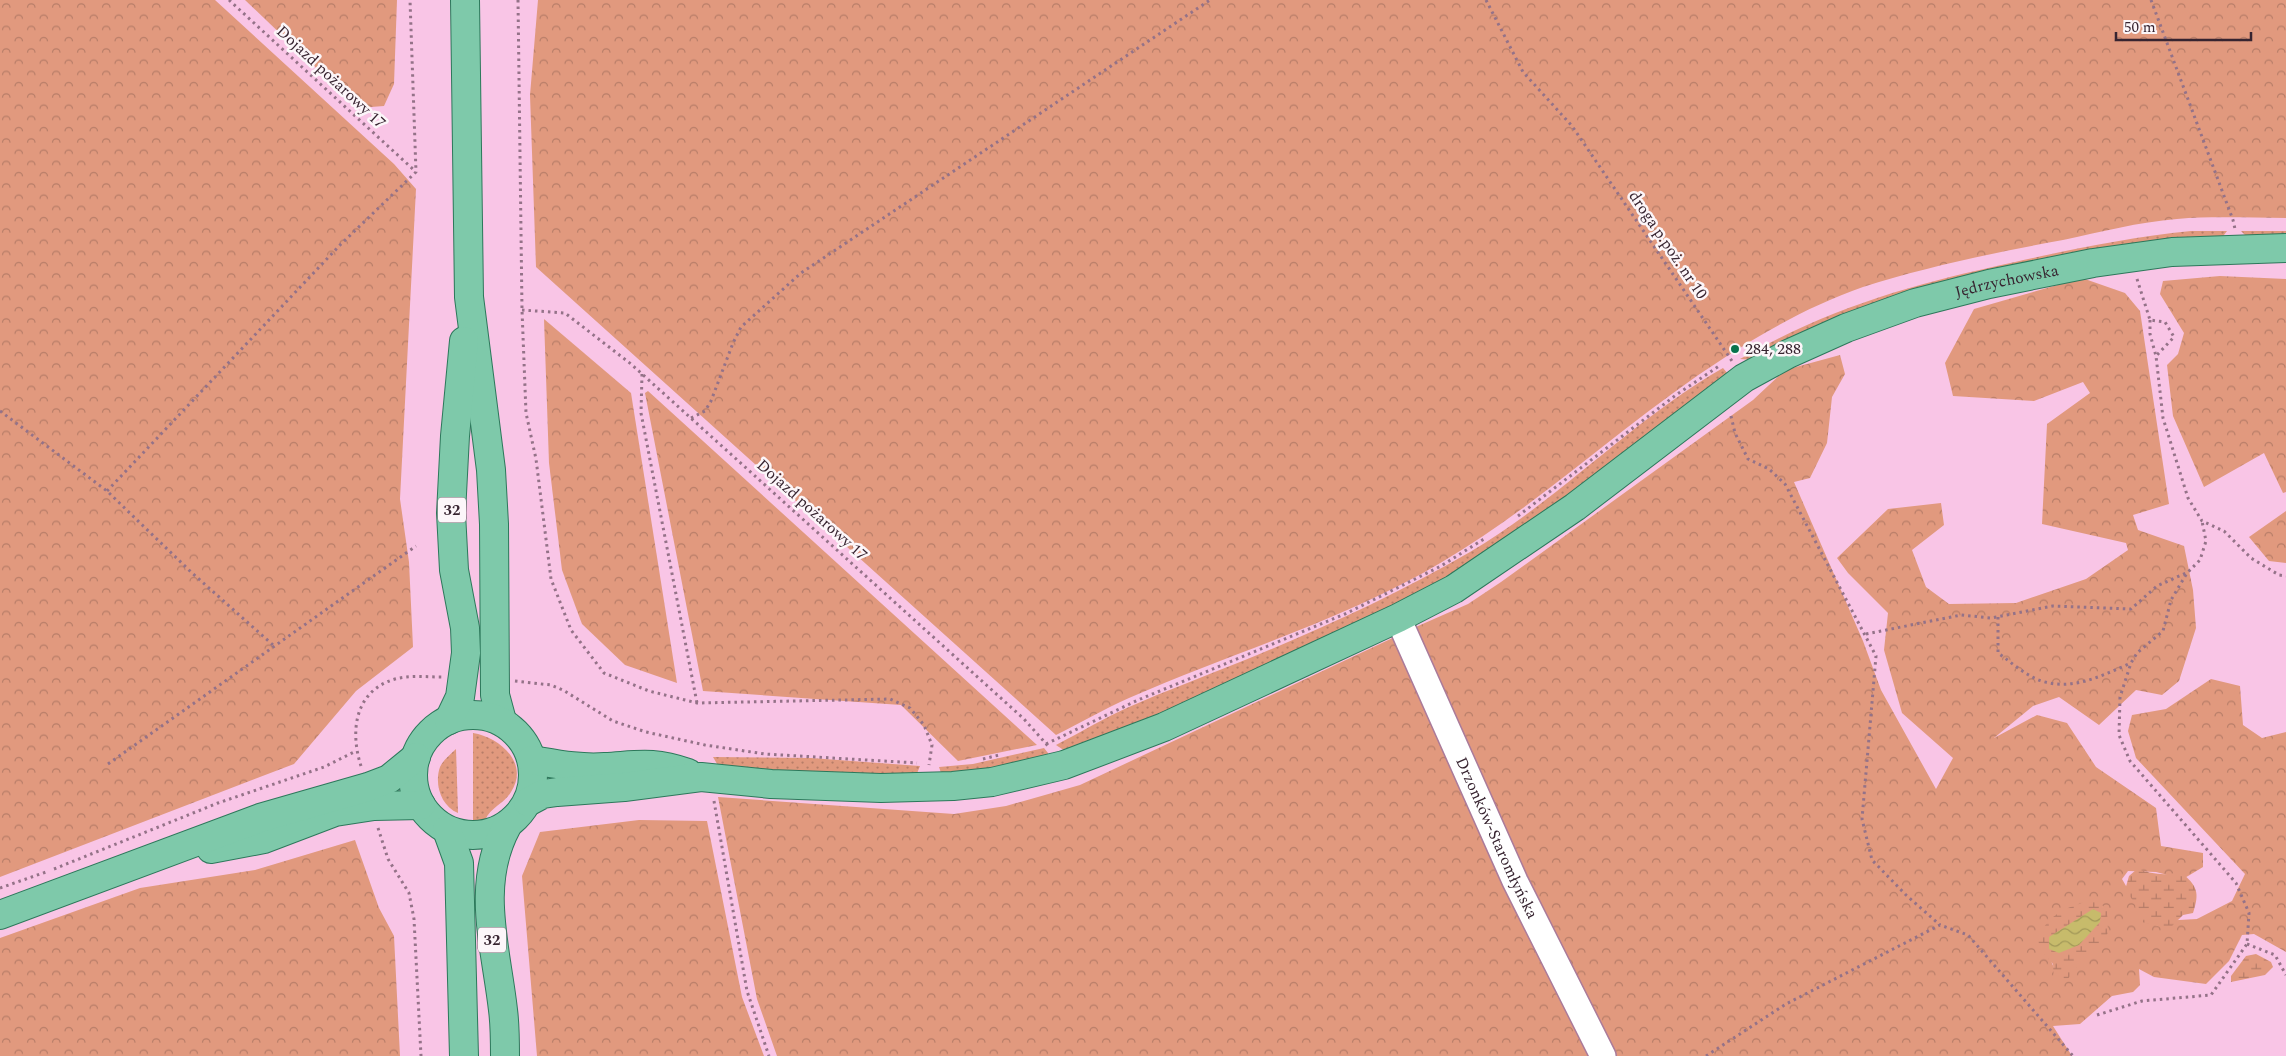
<svg xmlns="http://www.w3.org/2000/svg" width="2286" height="1056" font-family="Spectral,serif">
	<style>
		.grass { fill: url(#grass-dots) }
		.forest { fill: url(#forest-crowns); fill-rule: evenodd }
		.wetland { fill: url(#wetland-marsh) }
		.water { fill: url(#water-waves) }
		.lines { fill: none; stroke-linecap: round; stroke-linejoin: round }
		.minor-casing { stroke: #ab7b9a; stroke-width: 28 }
		.major-casing { stroke: #2d785b; stroke-width: 30 }
		.path { stroke: #947288; stroke-width: 3; stroke-dasharray: 2.5 4; stroke-linecap: butt }
		.minor { stroke: #fff; stroke-width: 25 }
		.major { stroke: #7ec9aa; stroke-width: 28 }
		.poi-dot { fill: #07734c; stroke: #fcf6f9; stroke-width: 2 }
		.labels { text-anchor: middle; dominant-baseline: central; stroke-width: 5; stroke-linejoin: round; paint-order: stroke }
		.shield { fill: #fcf6f9; stroke: #72636c; stroke-width: 1 }
		.shield-label { font-size: 15px; font-weight: bold; fill: #372430 }
		.street-label { font-size: 16px; fill: #372430; stroke: #fcf6f9 }
		.poi-label { font-size: 16px; fill: #372430; stroke: #fcf6f9; text-anchor: start }
	</style>
	<defs>
		<pattern id="grass-dots" width="8" height="8" patternUnits="userSpaceOnUse" patternTransform="scale(1.25)"><rect width="8" height="8" fill="#e1997e"/><path d="M2 2h.1M6 6h.1" fill="none" stroke="#b77d68" stroke-width="1.8" stroke-linecap="round"/></pattern>
		<pattern id="forest-crowns" width="20" height="18" patternUnits="userSpaceOnUse" patternTransform="scale(1.25)"><rect width="20" height="18" fill="#e1997e"/><path d="M2 6a3 3 0 1 1 6 0M12 15a3 3 0 1 1 6 0" fill="none" stroke="#b77d68"/></pattern>
		<pattern id="wetland-marsh" width="20" height="14" patternUnits="userSpaceOnUse" patternTransform="scale(1.25)"><rect width="20" height="14" fill="#e1997e"/><path d="M1 5h8M5 5V1M11 12h8M15 12V8" fill="none" stroke="#b77d68"/></pattern>
		<pattern id="water-waves" width="16" height="10" patternUnits="userSpaceOnUse" patternTransform="scale(1.25)"><rect width="16" height="10" fill="#c7bb6b"/><path d="M0 5q4-4 8 0t8 0" fill="none" stroke="#a29858"/></pattern>
	</defs>
	<rect width="100%" height="100%" fill="#f9c5e6"/>
	<!-- grass -->
	<g class="grass">
		<path d="M2191,231H2227L2221,239L2186,241L1754,360L1740,359C1831,307 1913,284 2015,262C2073,249 2131,237 2191,231Z"/>
		<path d="M2241,231H2286V240L2247,237Z"/>
		<path d="M1723,368L1728,374L1481,562L1257,676L1068,753L1056,745C1081,732 1104,718 1129,707C1165,691 1203,677 1240,662C1319,630 1396,595 1470,552C1560,499 1632,420 1723,368Z"/>
		<path d="M473,733C499,737 530,763 511,792C504,804 491,807 485,820H473Z"/>
		<path d="M1044,748L1048,753V758L977,775L941,773L939,767L973,764Z"/>
		<path d="M456,749L458,813C441,806 434,784 440,767C443,760 451,754 456,749Z"/>
		<path d="M713,757L811,758L920,766L916,776L720,769Z"/>
	</g>
	<!-- forest -->
	<g class="forest">
		<path d="M0,0H215L394,164L416,189L400,499L409,562L413,647L356,691L294,764L0,877Z"/>
		<path d="M245,0H397L394,84L384,106L358,108Z"/>
		<path d="M538,0H2286V218C2250,218 2213,216 2177,219C2139,222 2100,232 2063,240C1998,252 1925,267 1863,287C1814,304 1767,330 1724,358C1626,421 1542,503 1442,562C1343,621 1233,652 1129,698C1104,709 1080,723 1056,735L536,267L530,95Z"/>
		<path d="M2220,276L2286,279V492L2283,493L2264,453L2204,487L2173,416L2167,365L2178,354L2184,333L2160,294L2163,281Z"/>
		<path d="M2082,278L2125,293L2140,311L2169,504L2133,515L2138,530L2184,546L2193,590L2196,628L2179,681L2162,695L2136,690L2099,725L2059,697L2033,706L1994,738L2037,715L2067,723L2096,767L2156,808L2161,846L2203,853V867L2183,879L2156,872L2128,871L2122,879L2141,912L2161,921L2197,919L2232,901L2245,874L2136,758L2128,731L2132,715L2166,709L2211,679L2240,686L2243,725L2262,738L2286,732V952L2254,934L2242,935L2229,961L2206,984L2154,977L2139,969L2140,985L2133,992L2112,996L2080,1024L2053,1026L2072,1056H1609L1409,630L1468,604L1501,582L1753,400L1785,370L1840,355L1845,374L1832,397L1827,443L1810,478L1794,482L1863,641L1881,690L1936,789L1953,758L1902,713L1884,650L1888,613L1848,573L1837,558L1888,509L1941,503L1944,525L1912,550L1926,587L1949,604L2016,603L2086,579L2128,550L2126,543L2042,524L2047,424L2090,393L2083,382L2034,401L1953,396L1945,363L1974,309ZM2051,927L2057,976L2045,945Z"/>
		<path d="M544,319L631,393L677,683L625,665L582,624L562,570L549,463Z"/>
		<path d="M648,391L1037,745L958,761L901,705L703,691L645,393Z"/>
		<path d="M2286,511V563L2269,561L2249,537Z"/>
		<path d="M1399,635L1597,1056H777L757,999L718,797L954,814L1006,806L1080,785Z"/>
		<path d="M639,820L707,821L742,997L764,1056H537L522,876L540,832Z"/>
		<path d="M355,840L379,908L394,936L400,1056H0V938L140,888L255,870Z"/>
	</g>
	<!-- wetland -->
	<g class="wetland">
		<path d="M2137,869C2152,874 2165,876 2181,872C2197,886 2200,892 2193,913L2183,915L2169,929L2138,921L2135,903L2125,890L2129,876Z"/>
		<path d="M2094,899L2107,909L2108,932L2103,945L2088,952L2067,980H2054L2053,964L2035,944C2048,913 2063,909 2094,899Z"/>
		<path d="M2256,954L2271,962L2273,967L2265,975L2231,982V976L2246,956Z"/>
	</g>
	<!-- water -->
	<path class="water" d="M2093,909L2101,913L2100,922L2079,945L2059,953L2049,949V937Z"/>
	<g class="lines">
		<!-- minor casing -->
		<g class="minor-casing">
			<g id="minor">
				<path id="s1" d="M1398,618L1515,881L1603,1056"/>
			</g>
		</g>
		<!-- major casing -->
		<g class="major-casing">
			<g id="major">
				<path d="M465,0L469,297L491,470L494,524L495,695L502,721"/>
				<circle cx="473" cy="775" r="60"/>
				<path d="M449,720L460,697L466,653L465,628L454,570L451,513L455,436L464,341"/>
				<path d="M532,760C556,764 580,769 605,767C640,765 652,761 688,773"/>
				<path id="s2" d="M528,802L543,794L557,792L624,787L701,777L771,784L881,788L953,786L992,782L1064,765L1164,727L1398,618L1454,589L1575,507L1744,378L1788,354L1846,328L1915,303L1989,284L2093,263L2172,252L2286,248"/>
				<path d="M447,830L459,863L464,1056"/>
				<path d="M211,849L264,839L335,812L374,806L421,805"/>
				<path d="M0,915L260,818L368,787L389,779L416,757"/>
				<path d="M505,1056C505,1041 505,1025 503,1010C496,947 475,885 507,826"/>
			</g>
		</g>
		<!-- path -->
		<g class="path">
			<path d="M229,0L415,171"/>
			<path d="M518,0L522,310L526,413L536,459L551,579L571,630L604,673L649,691L697,703L890,699L910,708L924,725L932,745L929,765"/>
			<path d="M1486,0L1523,72L1572,126L1732,361"/>
			<path d="M2151,0L2233,220L2235,229"/>
			<path d="M2137,279L2150,320L2165,322L2174,337L2156,356L2163,418L2188,498L2202,521L2224,531L2251,558L2279,575L2286,576"/>
			<path d="M522,310L565,313L631,364L1024,719L1048,746"/>
			<path d="M2150,320V334L2156,356"/>
			<path d="M642,374L641,413L697,703"/>
			<path d="M0,411L107,491L191,572L273,645"/>
			<path d="M1731,416L1735,433L1748,459L1769,469L1785,484L1876,656L1862,819L1872,860L1906,895L1940,925"/>
			<path d="M691,418L705,411L711,401L733,343L741,327L801,273L1210,0"/>
			<path d="M107,491L341,244L416,172L410,0"/>
			<path d="M1518,516L1676,395L1719,366"/>
			<path d="M1998,617V653C2008,660 2017,668 2027,674C2062,696 2097,678 2131,663"/>
			<path d="M1866,634L1961,615L1991,618L2053,606L2131,609L2157,586L2186,573"/>
			<path d="M515,681L551,685L563,690L613,721L646,732L705,745L765,754L917,763"/>
			<path d="M1046,744L1138,700L1345,614L1441,566L1484,539"/>
			<path d="M983,759L999,755"/>
			<path d="M108,764L416,546"/>
			<path d="M361,766C350,732 354,691 395,679C410,675 426,677 442,677"/>
			<path d="M714,801L747,991L769,1056"/>
			<path d="M378,828L388,859L409,893L414,919L421,1056"/>
			<path d="M54,869L218,803L324,767L356,751"/>
			<path d="M0,888L46,872"/>
			<path d="M2247,944L2275,955L2286,975"/>
			<path d="M2097,1015L2142,1001L2211,995L2247,944L2249,913L2236,883L2130,761L2119,735L2120,697L2131,663L2137,653L2163,631L2171,600L2187,573L2200,560L2206,541L2202,521"/>
			<path d="M1706,1056L1786,1004L1940,925L1968,935L2073,1056"/>
		</g>
		<!-- minor -->
		<use href="#minor" class="minor"/>
		<!-- major -->
		<use href="#major" class="major"/>
	</g>
	<!-- markers -->
	<circle class="poi-dot" cx="1735" cy="349" r="5"/>
	<g class="labels">
		<!-- shield labels -->
		<g class="shield">
			<rect x="438" y="497.5" width="28" height="25" rx="4"/>
			<rect x="478" y="927.5" width="28" height="25" rx="4"/>
		</g>
		<g class="shield-label">
			<text x="452" y="510">32</text>
			<text x="492" y="940">32</text>
		</g>
		<!-- street labels -->
		<g class="street-label">
			<text transform="translate(331 77) rotate(43)">Dojazd pożarowy 17</text>
			<text transform="translate(1668 245) rotate(56)">droga p.poż. nr 10</text>
			<text stroke="none"><textPath href="#s2" startOffset="1610">Jędrzychowska</textPath></text>
			<text transform="translate(812 510) rotate(42)">Dojazd pożarowy 17</text>
			<text stroke="none"><textPath href="#s1" startOffset="241">Drzonków-Staromłyńska</textPath></text>
		</g>
		<!-- poi labels -->
		<g class="poi-label">
			<text x="1745" y="349">284, 288</text>
		</g>
	</g>
	<!-- scale -->
	<path d="M2116 32v8h135v-8" fill="none" stroke="#372430" stroke-width="2.5"/>
	<text x="2124" y="32" font-size="15" fill="#372430" stroke="#fcf6f9" stroke-width="4" paint-order="stroke">50 m</text>
</svg>
